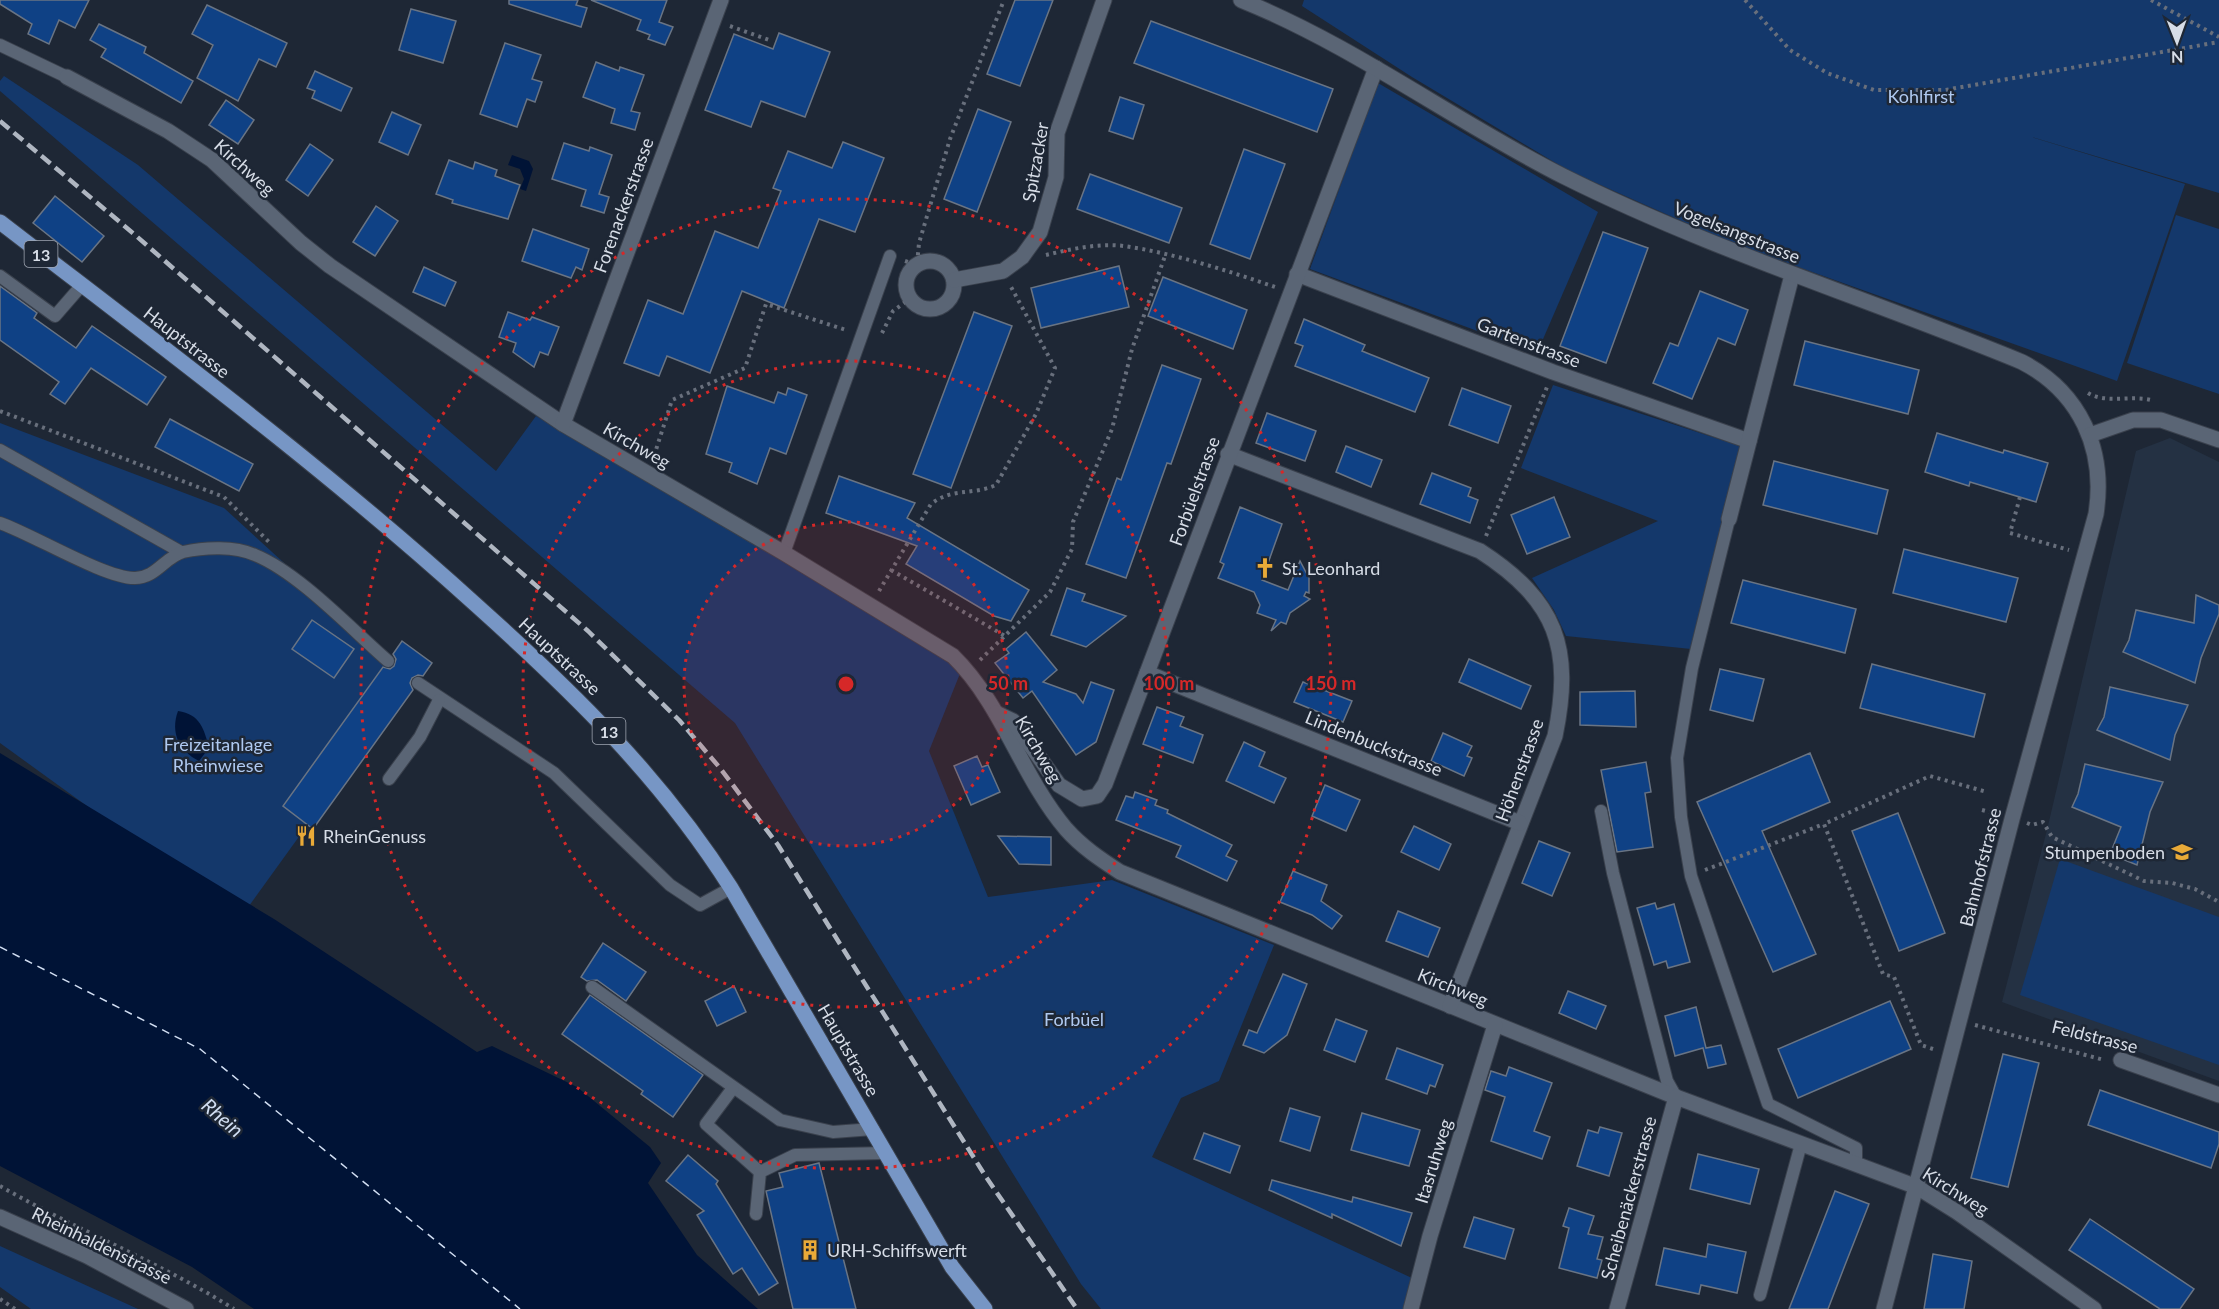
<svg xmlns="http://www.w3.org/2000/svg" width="2219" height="1309" font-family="Lato,sans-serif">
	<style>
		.built { fill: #243143 }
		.green { fill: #14386b }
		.water { fill: #001336 }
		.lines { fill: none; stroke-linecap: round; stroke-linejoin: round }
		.ferry { stroke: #d1def2; stroke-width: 1.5; stroke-dasharray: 8 6; stroke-linecap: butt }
		.building { fill: #0f4185; stroke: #697484; stroke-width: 1.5 }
		.lane-casing { stroke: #3a414d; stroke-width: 14 }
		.street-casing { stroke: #3a414d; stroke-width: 17 }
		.secondary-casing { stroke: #3a414d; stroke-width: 17 }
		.primary-casing { stroke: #3a414d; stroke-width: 17 }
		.path { stroke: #686f7c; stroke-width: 4; stroke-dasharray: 3 4.5; stroke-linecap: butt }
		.lane { stroke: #5a6575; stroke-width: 12 }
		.street { stroke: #5a6575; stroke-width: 15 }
		.secondary { stroke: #5a6575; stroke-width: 15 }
		.primary { stroke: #7796c5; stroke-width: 15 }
		.rail { stroke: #afb6c1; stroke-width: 4.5; stroke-dasharray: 12 6; stroke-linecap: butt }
		.ring { fill: none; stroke: #d62828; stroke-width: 3; stroke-dasharray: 3 6 }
		.labels { text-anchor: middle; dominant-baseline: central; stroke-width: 5; stroke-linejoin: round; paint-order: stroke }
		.shield { fill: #1e2735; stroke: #a0a6b2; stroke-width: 1.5 }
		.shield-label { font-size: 16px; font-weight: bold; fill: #d7dde7 }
		.park-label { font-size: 18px; fill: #afc9f1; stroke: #1e2735 }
		.street-label { font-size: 18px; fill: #d7dde7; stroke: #1e2735 }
		.poi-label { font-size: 18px; fill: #d7dde7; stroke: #1e2735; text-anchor: start }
		.water-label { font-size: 20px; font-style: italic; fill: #d1def2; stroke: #1e2735 }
		.centre { fill: #d62828; stroke: #1e2735; stroke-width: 3 }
		.ring-label { font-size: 18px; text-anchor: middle; font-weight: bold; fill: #d62828; stroke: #1e2735; stroke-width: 5; stroke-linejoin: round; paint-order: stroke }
	</style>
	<rect width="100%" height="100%" fill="#1e2735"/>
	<!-- built -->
	<path class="built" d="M2170,438L2219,462V1081L2002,1002L2047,830L2136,451Z"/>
	<!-- green -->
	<g class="green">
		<path d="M1304,0H2219V193L2015,132L2185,184L2117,381L1731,243L1569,171L1412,77L1302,6Z"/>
		<path d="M4,76L138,165L496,471L536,416L925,642L961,671L929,751L988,897L1112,880L1274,945L1219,1081L1181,1098L1152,1157L1414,1279L1408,1309H1101L1081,1284L735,723L0,91V81Z"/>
		<path d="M1378,83L1598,212L1537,353L1310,269Z"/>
		<path d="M2176,215L2219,229V394L2127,363Z"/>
		<path d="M1553,385L1740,446L1691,649L1566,636L1554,610L1532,578L1658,521L1521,468Z"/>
		<path d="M0,423L224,508L412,680L249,906L98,814L0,743Z"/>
		<path d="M2060,859L2219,917V1065L2020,995Z"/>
		<path d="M0,1246L138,1309H31L0,1287Z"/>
	</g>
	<!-- water -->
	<g class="water">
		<path d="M512,155L529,161L533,169L526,191L520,189L524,179L520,169L508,165Z"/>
		<path d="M178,711C200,714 204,729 209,748L199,761C179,751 170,733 178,711Z"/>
		<path d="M0,753L274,919L477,1052L492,1046L577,1087L650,1147L661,1163L648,1183L697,1255L758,1309H254L192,1267L0,1166Z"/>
	</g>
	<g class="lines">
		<!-- ferry -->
		<path class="ferry" d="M0,947L200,1049L520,1309"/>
	</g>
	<!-- building -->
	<g class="building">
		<path d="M0,0H89L75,28L59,20L49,44L28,34L32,24L0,4Z"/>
		<path d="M509,0H578L576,5L587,8L581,27L509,4Z"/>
		<path d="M591,0H667L659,22L673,27L665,45L648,39L650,35L637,30L641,20Z"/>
		<path d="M1015,0H1053L1020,86L987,74Z"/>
		<path d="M207,5L287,43L276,67L259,59L238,101L197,78L213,45L192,34Z"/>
		<path d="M411,9L456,21L443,63L399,50Z"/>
		<path d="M1151,21L1333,89L1317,132L1134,63Z"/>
		<path d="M99,24L146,47L144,53L193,81L181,103L101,57L106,49L90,40Z"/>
		<path d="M779,33L830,52L805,117L761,101L751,127L705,110L734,34L773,49Z"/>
		<path d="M505,43L541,55L532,79L542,82L535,102L527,99L517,127L480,114Z"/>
		<path d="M596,62L619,71L620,67L644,75L631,111L640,113L635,130L611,123L615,109L583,97Z"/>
		<path d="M315,71L352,88L341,111L312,98L315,91L307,88Z"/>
		<path d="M1120,97L1144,105L1133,139L1109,131Z"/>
		<path d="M226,100L254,120L238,144L209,125Z"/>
		<path d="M978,109L1011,122L977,212L944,199Z"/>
		<path d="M392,112L421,125L408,155L379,142Z"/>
		<path d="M843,142L884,158L855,232L819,219L784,308L742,291L710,373L667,356L659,376L624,363L648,300L683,314L715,231L758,248L781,191L773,188L788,151L832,168Z"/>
		<path d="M564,143L589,151L590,147L612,155L599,194L609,197L604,213L581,206L586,190L552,179Z"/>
		<path d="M310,144L333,160L308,196L286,180Z"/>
		<path d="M1244,149L1285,164L1250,259L1210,244Z"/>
		<path d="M449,160L473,169L475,162L497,170L495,176L520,185L508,219L452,203L453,200L436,194Z"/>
		<path d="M1090,174L1182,208L1169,243L1077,209Z"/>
		<path d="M55,196L104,236L82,262L33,223Z"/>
		<path d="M376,206L398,221L375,256L353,242Z"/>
		<path d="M533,229L589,249L582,270L576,267L571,278L522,261Z"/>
		<path d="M1603,232L1648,248L1606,363L1560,346Z"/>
		<path d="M1119,266L1129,307L1041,328L1031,288Z"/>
		<path d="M424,267L456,282L445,306L413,292Z"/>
		<path d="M1163,277L1247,310L1233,349L1148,316Z"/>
		<path d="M0,286L37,313L34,318L76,348L92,326L166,377L147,405L91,368L65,404L50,394L59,382L0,340Z"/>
		<path d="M1700,291L1748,310L1735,345L1718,338L1692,399L1653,383L1670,343L1678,346Z"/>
		<path d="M508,312L530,320L532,317L559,327L548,355L540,352L534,367L513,352L516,343L499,337Z"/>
		<path d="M974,312L1012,326L951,488L913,474Z"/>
		<path d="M1304,319L1365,345L1362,351L1429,378L1415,412L1295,366L1303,346L1295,343Z"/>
		<path d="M1805,341L1919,370L1908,414L1794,385Z"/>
		<path d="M1162,365L1201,379L1171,464L1167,463L1126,578L1086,564L1117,478L1121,480Z"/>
		<path d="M727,386L774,403L778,392L786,395L788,388L807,395L786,454L770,448L757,484L729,472L732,463L706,454Z"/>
		<path d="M1462,388L1511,406L1498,443L1449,425Z"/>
		<path d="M1267,413L1316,431L1305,461L1256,443Z"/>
		<path d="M170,419L253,464L239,491L155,447Z"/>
		<path d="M1937,433L2003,453L2004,450L2048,463L2036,502L1970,482L1969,486L1925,472Z"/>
		<path d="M1346,446L1382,460L1371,487L1336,472Z"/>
		<path d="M1774,461L1888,490L1877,534L1763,505Z"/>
		<path d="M1432,473L1471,488L1468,496L1478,500L1470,523L1420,504Z"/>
		<path d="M839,476L915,503L907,518L1029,590L1011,621L994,616L906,564L917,546L826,513Z"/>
		<path d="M1554,497L1570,537L1527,554L1511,515Z"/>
		<path d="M1240,507L1282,524L1262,580L1288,590L1300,561L1309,578V593L1306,592L1304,596L1310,599L1290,613L1286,624L1281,622L1271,631L1276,620L1257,613L1260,605L1254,592L1218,578L1224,564L1220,562Z"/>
		<path d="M1904,549L2018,578L2006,622L1893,593Z"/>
		<path d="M1743,580L1856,609L1845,653L1731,623Z"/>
		<path d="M1067,588L1085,594L1082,601L1126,616L1086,647L1051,635Z"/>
		<path d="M2196,595L2219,605V614L2201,658L2195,683L2123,652L2129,640L2136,610L2194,623Z"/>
		<path d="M312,620L354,649L334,678L292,649Z"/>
		<path d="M1026,632L1057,670L1043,682L1076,694L1083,703L1091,682L1114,690L1096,742L1076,755L1032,691L1023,698L995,663L1009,653L1006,649Z"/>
		<path d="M402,641L432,663L423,676L418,675L412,678L410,683L413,690L313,829L283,806L383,667L390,669L394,666L396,659L393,654Z"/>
		<path d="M1469,659L1531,686L1521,709L1459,682Z"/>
		<path d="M1872,664L1985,694L1974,737L1860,708Z"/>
		<path d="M1720,669L1764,679L1753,721L1710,710Z"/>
		<path d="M1303,682L1352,701L1343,722L1294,702Z"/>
		<path d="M2110,687L2188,705L2175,735L2170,760L2097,730L2104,717Z"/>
		<path d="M1635,691L1636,727L1580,725V692Z"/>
		<path d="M1157,707L1184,717L1180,726L1203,735L1193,763L1143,744Z"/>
		<path d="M1443,733L1472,746L1467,756L1472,758L1464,776L1431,761Z"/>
		<path d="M1244,742L1265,752L1259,766L1286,778L1274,803L1226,781Z"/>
		<path d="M1810,753L1830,802L1762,831L1816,954L1773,972L1697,802Z"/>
		<path d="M977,756L982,767L988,765L1000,792L971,805L954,766Z"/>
		<path d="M1646,762L1651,792L1645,793L1653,847L1617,852L1601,770Z"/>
		<path d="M2085,764L2163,782L2150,812L2137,865L2110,854L2121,827L2072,807L2078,794Z"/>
		<path d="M1325,785L1360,800L1346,831L1312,816Z"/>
		<path d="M1135,792L1157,800L1155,805L1168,810L1167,813L1232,845L1226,856L1237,861L1227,881L1176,857L1181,846L1116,820L1126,796L1133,798Z"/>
		<path d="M1898,813L1945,933L1899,951L1852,831Z"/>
		<path d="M1414,826L1451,844L1439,870L1401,852Z"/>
		<path d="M998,836L1051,837V865L1019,864Z"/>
		<path d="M1539,841L1570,853L1552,896L1522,883Z"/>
		<path d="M1293,871L1327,885L1321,901L1342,916L1332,929L1312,915L1280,902Z"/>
		<path d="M1655,903L1657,909L1674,904L1690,962L1668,968L1666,961L1654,965L1637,908Z"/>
		<path d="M1398,911L1440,928L1428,957L1386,941Z"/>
		<path d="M603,943L646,972L626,1001L597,980L587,981L581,977Z"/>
		<path d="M1283,974L1307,984L1287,1035L1264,1053L1243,1045L1249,1030L1257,1033Z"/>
		<path d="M734,986L746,1012L717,1026L705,1001Z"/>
		<path d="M1568,991L1606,1006L1596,1029L1559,1013Z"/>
		<path d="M590,995L703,1075L673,1117L641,1094L643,1091L562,1034Z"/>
		<path d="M1890,1001L1911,1049L1798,1098L1778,1049Z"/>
		<path d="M1696,1007L1706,1048L1721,1045L1726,1064L1708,1068L1703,1048L1675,1056L1665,1016Z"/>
		<path d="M1336,1019L1367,1031L1355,1062L1324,1050Z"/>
		<path d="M1397,1048L1443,1065L1435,1087L1430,1085L1427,1094L1386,1079Z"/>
		<path d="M2003,1054L2039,1063L2008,1187L1971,1178Z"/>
		<path d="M1509,1067L1552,1083L1534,1131L1550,1137L1542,1159L1491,1141L1505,1097L1485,1090L1491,1071L1506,1076Z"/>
		<path d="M2100,1090L2219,1132V1144L2211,1168L2088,1125Z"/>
		<path d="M1290,1108L1320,1117L1310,1151L1280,1141Z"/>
		<path d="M1362,1113L1420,1130L1409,1166L1351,1150Z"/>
		<path d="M1600,1127L1622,1133L1609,1176L1577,1166L1588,1130L1598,1133Z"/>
		<path d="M1204,1133L1240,1146L1230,1173L1194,1159Z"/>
		<path d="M1698,1154L1759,1169L1750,1204L1690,1189Z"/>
		<path d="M688,1155L718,1181L716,1184L778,1283L759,1295L742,1268L733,1274L697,1215L704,1211L666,1181Z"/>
		<path d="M819,1163L856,1309H793L766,1191L783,1187L779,1173Z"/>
		<path d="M1272,1180L1352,1202L1353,1197L1412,1213L1401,1246L1332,1214V1218L1269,1190Z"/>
		<path d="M1835,1191L1869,1204L1845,1265L1828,1309H1789Z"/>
		<path d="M1569,1208L1594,1216L1588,1234L1603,1237L1597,1259L1602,1260L1597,1278L1559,1268L1569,1228L1563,1226Z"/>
		<path d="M1474,1217L1514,1229L1505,1259L1464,1247Z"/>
		<path d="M2090,1219L2194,1289L2180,1309H2160L2069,1250Z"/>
		<path d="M1708,1244L1746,1252L1737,1293L1701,1285L1699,1294L1656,1285L1664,1248L1706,1257Z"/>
		<path d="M1933,1254L1972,1261L1964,1309H1924Z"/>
	</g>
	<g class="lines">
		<!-- lane casing -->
		<g class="lane-casing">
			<g id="lane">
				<path d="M0,45L67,77"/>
				<path d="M0,276L55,316L82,285"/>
				<path d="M0,450L181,552"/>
				<path d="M1729,519L1692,668L1677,758L1681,817L1691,876L1768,1104L1856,1148V1165"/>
				<path d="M0,523C32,534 106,579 135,578C156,578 165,557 183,552C205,547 235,546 255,555C299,573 351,629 388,661"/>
				<path d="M784,553L890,256"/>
				<path d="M418,683L554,773L670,885L700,905L731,888"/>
				<path d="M389,779L420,737L439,700"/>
				<path d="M1601,811L1613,873L1667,1081L1676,1097"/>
				<path d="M592,987L780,1120L833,1132L873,1129"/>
				<path d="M733,1088L706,1124L760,1172"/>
				<path d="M756,1214L760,1172L795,1155L886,1153"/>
				<path d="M1760,1295L1801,1144"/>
			</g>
		</g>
		<!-- street casing -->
		<g class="street-casing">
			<g id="street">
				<path d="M67,77L168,131L212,160L301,243L330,266L563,424L784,553L953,656C1003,705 1021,776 1066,829C1082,847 1100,859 1120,872L1676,1097L1917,1187L1957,1212L2094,1309"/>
				<circle cx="930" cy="285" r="24"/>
				<path d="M1297,274L1553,372L1749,441"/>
				<path d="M954,280L1003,271L1022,257L1040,232L1056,177L1057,133L1104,0"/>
				<path d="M563,424L721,0"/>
				<path d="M1228,454L1480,551C1557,601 1573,648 1555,736L1450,1006"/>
				<path d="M1729,519L1792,275"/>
				<path d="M1147,673L1520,823"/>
				<path d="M996,713L1013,721L1059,785L1082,799L1097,796L1105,784L1376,68"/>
				<path d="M2121,1060L2219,1095"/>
				<path d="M1411,1309L1430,1236L1495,1025"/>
				<path d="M1617,1309L1676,1097"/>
			</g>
		</g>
		<!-- secondary casing -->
		<g class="secondary-casing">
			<g id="secondary">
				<path d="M1241,0C1355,46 1454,121 1563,176C1711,250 1869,299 2022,362C2080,392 2106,449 2096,514L2012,819L1884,1309"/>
				<path d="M2090,435L2133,420H2161L2219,440"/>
				<path d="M0,1217L87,1256L186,1309"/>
			</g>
		</g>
		<!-- primary casing -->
		<g class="primary-casing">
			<path id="primary" d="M0,222C161,346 324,467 475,604C572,691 661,777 731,888L952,1267L985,1309"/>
		</g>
		<!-- path -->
		<g class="path">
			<path d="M1745,0L1790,50L1827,73L1874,90H1945L2219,42"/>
			<path d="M2151,0L2219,37"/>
			<path d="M730,26L769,40"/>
			<path d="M1046,255C1071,249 1098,243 1124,246C1173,253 1229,271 1275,287"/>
			<path d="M905,261L917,265L919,243L950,139L1004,0"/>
			<path d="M882,333L893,311L911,298"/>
			<path d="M2088,393C2106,404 2131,395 2151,400"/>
			<path d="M0,411L224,497L269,542"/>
			<path d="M654,456L672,400L745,368L766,304L846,330"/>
			<path d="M2020,497L2010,533L2069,550"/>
			<path d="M1486,536L1547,387"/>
			<path d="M891,570L1005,636"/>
			<path d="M879,591L931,504C953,487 971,496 996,485L1036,414L1055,368L1010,285"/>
			<path d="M980,660L1050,592L1072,549L1073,522L1112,429L1132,349L1165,256"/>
			<path d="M1982,810L1997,814"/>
			<path d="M2027,823L2032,825L2043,822L2052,837L2144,881L2172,883L2195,889L2219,902"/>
			<path d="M1705,870L1824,824"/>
			<path d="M1975,1025L2104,1060"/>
			<path d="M1933,1049L1921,1045L1894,977L1883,974L1824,824L1930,776L1987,792"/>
			<path d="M0,1186C77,1230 159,1262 234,1309"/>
			<path d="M0,1299L15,1309"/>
		</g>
		<!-- lane -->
		<use href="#lane" class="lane"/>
		<!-- street -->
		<use href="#street" class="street"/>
		<!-- secondary -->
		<use href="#secondary" class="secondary"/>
		<!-- primary -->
		<use href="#primary" class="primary"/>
		<!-- rail -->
		<path class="rail" d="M0,121L134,234L588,631L679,720L720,768L778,845L986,1177L1077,1309"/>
	</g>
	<!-- distance rings -->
	<circle cx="846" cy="684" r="162" fill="#d62828" fill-opacity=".12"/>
	<g class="ring">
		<circle cx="846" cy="684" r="162"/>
		<circle cx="846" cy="684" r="323"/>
		<circle cx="846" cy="684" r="485"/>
	</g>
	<!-- icons -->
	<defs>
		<g id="church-bare" transform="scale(1.62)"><path d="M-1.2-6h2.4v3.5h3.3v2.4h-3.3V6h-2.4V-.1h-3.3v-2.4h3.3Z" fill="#e9aa38" stroke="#1e2735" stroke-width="2.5" paint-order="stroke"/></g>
		<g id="restaurant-bare" transform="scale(1.62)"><path d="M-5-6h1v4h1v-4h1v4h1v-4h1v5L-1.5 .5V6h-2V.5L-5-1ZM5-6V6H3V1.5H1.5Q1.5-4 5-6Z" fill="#e9aa38" stroke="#1e2735" stroke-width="2.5" paint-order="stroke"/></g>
		<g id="school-bare" transform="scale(1.62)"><path d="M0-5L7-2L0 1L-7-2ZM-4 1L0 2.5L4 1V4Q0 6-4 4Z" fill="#e9aa38" stroke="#1e2735" stroke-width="2.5" paint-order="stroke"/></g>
		<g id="building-bare" transform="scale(1.62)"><path d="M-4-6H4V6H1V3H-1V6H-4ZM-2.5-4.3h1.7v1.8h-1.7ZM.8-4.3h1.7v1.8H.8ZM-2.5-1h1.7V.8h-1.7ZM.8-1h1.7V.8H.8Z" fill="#e9aa38" stroke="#1e2735" stroke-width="2.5" paint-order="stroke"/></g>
	</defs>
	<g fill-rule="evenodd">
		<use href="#church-bare" x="1265" y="568"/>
		<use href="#restaurant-bare" x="306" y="836"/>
		<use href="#school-bare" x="2182" y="852"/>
		<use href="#building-bare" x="810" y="1250"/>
	</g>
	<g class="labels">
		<!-- shield labels -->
		<g class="shield">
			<rect x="24.5" y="241" width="33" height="26" rx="4.5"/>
			<rect x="592.5" y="718" width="33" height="26" rx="4.5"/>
		</g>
		<g class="shield-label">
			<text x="41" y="254">13</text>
			<text x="609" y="731">13</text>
		</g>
		<!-- park labels -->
		<g class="park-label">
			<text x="1921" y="96">Kohlfirst</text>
			<text x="218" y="744">Freizeitanlage<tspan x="218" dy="21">Rheinwiese</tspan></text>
			<text x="1074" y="1019">Forbüel</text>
		</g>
		<!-- street labels -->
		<g class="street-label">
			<text transform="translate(1035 162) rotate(-80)">Spitzacker</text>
			<text transform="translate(245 167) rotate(42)">Kirchweg</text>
			<text transform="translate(623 205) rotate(-70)">Forenackerstrasse</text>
			<text transform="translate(1737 232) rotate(22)">Vogelsangstrasse</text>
			<text transform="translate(187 342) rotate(38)">Hauptstrasse</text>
			<text transform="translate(1529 342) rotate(21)">Gartenstrasse</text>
			<text transform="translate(637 445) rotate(30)">Kirchweg</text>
			<text transform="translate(1194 491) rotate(-70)">Forbüelstrasse</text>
			<text transform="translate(560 656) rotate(43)">Hauptstrasse</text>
			<text transform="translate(1374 743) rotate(22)">Lindenbuckstrasse</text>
			<text transform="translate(1039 749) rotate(60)">Kirchweg</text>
			<text transform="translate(1519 770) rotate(-70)">Höhenstrasse</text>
			<text transform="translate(1980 867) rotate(-76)">Bahnhofstrasse</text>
			<text transform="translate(1453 987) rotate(22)">Kirchweg</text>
			<text transform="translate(2095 1036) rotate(14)">Feldstrasse</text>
			<text transform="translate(849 1050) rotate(60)">Hauptstrasse</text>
			<text transform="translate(1433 1161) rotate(-73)">Itasruhweg</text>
			<text transform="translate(1956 1191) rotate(32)">Kirchweg</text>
			<text transform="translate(1628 1198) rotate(-75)">Scheibenäckerstrasse</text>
			<text transform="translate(102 1245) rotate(26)">Rheinhaldenstrasse</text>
		</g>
		<!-- poi labels -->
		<g class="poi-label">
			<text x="1282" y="568">St. Leonhard</text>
			<text x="323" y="836">RheinGenuss</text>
			<text x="2165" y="852" text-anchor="end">Stumpenboden</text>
			<text x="827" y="1250">URH-Schiffswerft</text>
		</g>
		<!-- water labels -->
		<g class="water-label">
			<text transform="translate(223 1117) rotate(41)">Rhein</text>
		</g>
	</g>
	<circle cx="846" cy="684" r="9" class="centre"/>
	<g class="ring-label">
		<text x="1008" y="690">50 m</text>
		<text x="1169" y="690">100 m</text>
		<text x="1331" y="690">150 m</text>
	</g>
	<!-- north arrow -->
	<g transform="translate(2177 42) rotate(179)" stroke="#1e2735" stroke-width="4.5" paint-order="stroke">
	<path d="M0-4.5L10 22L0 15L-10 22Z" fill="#d7dde7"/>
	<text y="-9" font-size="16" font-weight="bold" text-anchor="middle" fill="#d7dde7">N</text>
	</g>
</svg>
